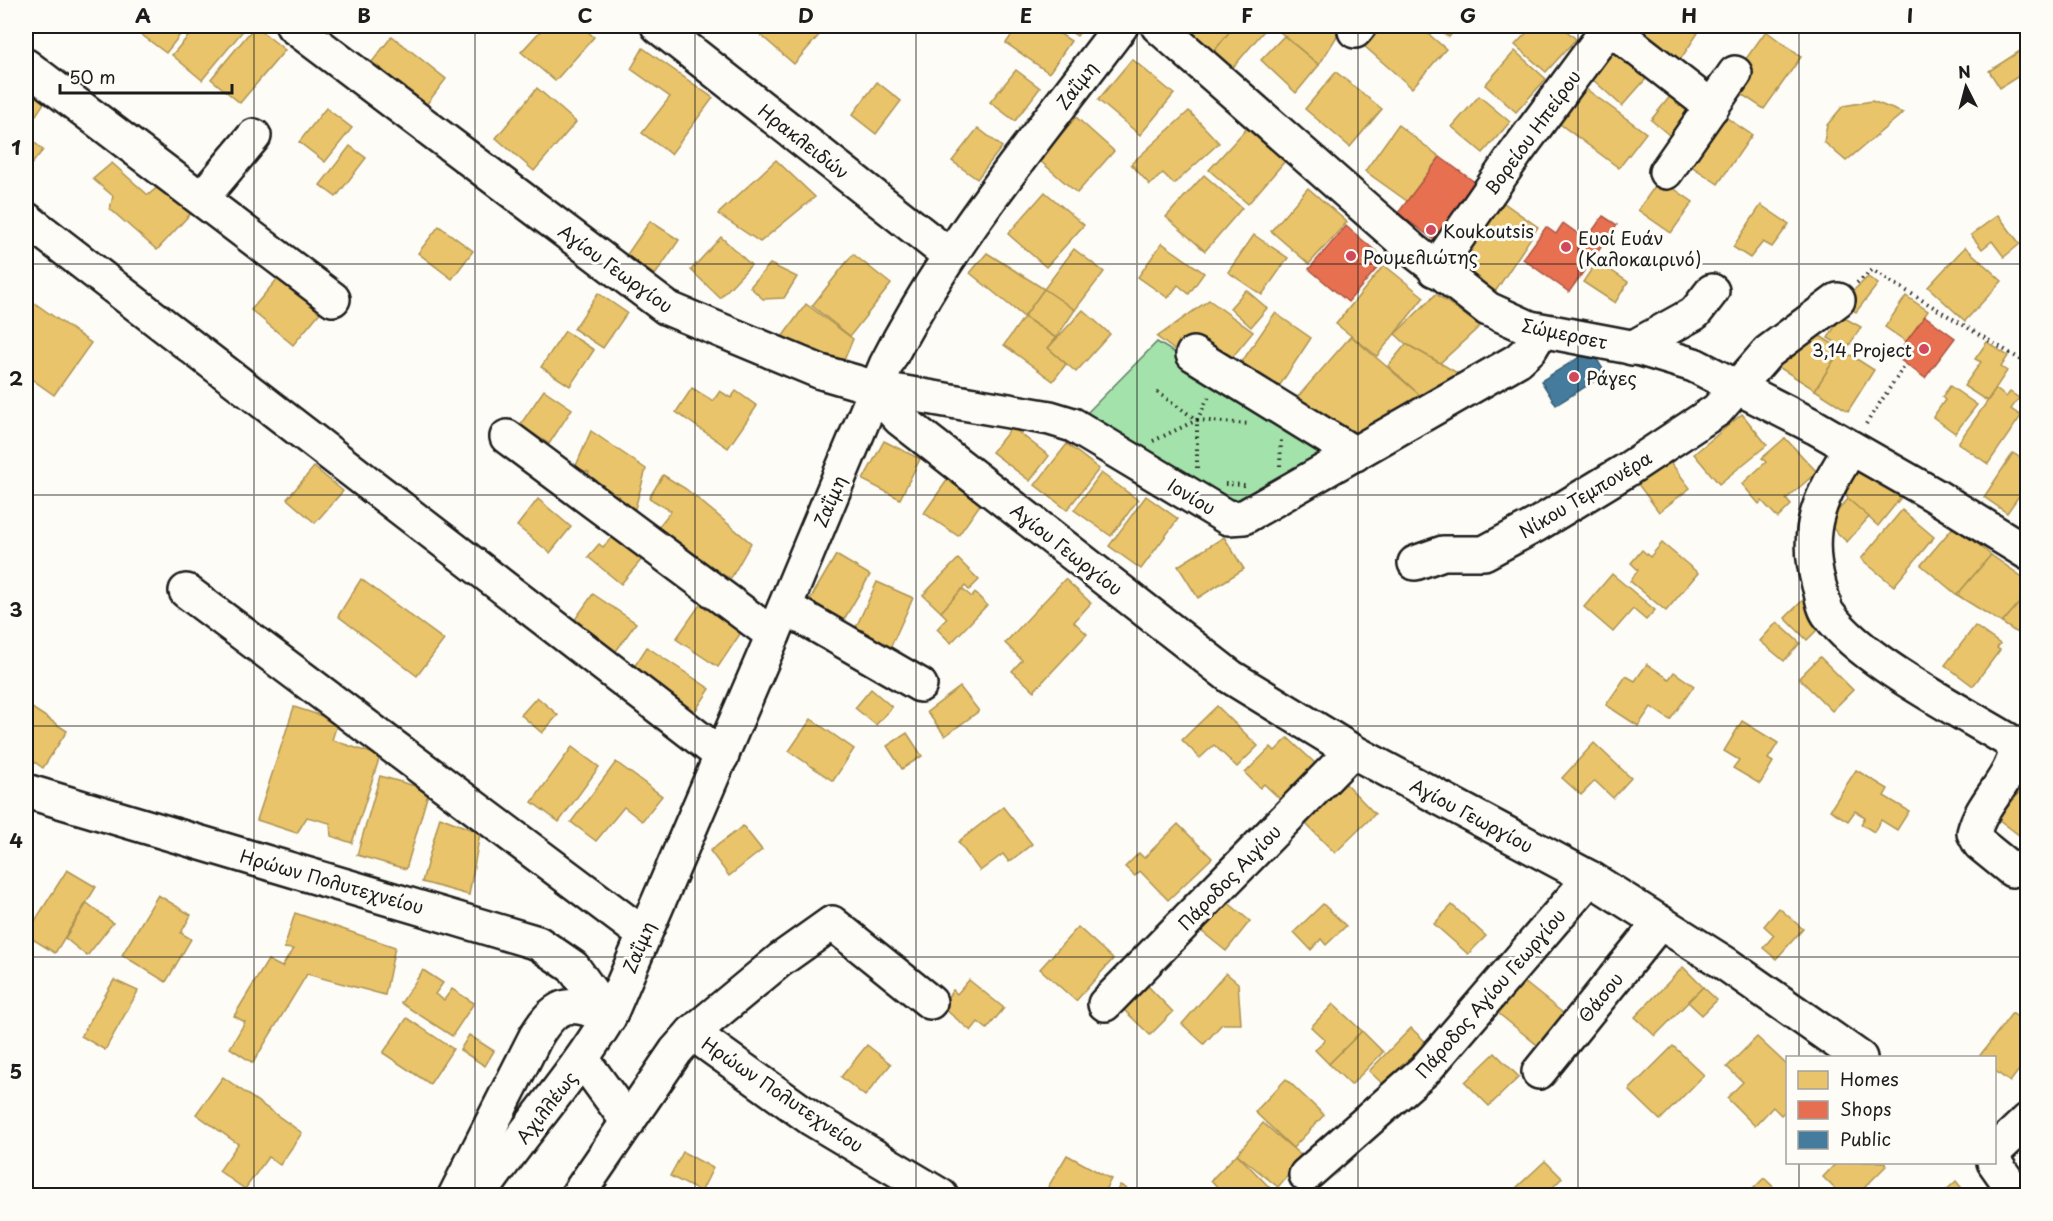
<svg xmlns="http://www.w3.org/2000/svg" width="2053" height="1221" font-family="'Playpen Sans',sans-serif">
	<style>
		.green { fill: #a3e2aa; stroke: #607f63; stroke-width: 1.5 }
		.homes { fill: #e9c46a; stroke: #ac9253; stroke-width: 1.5 }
		.shops { fill: #e76f51; stroke: #aa5641; stroke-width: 1.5 }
		.public { fill: #457b9d; stroke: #395e76; stroke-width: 1.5 }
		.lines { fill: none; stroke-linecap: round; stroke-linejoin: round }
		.minor-casing { stroke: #1c1c1c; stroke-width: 38 }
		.path { stroke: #1c1c1c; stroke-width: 4; stroke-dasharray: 1.5 4.5; stroke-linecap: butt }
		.minor { stroke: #fdfcf7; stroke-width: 33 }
		.grid { fill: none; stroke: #1c1c1c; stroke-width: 1.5; stroke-opacity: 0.55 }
		.poi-dot { fill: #d1495b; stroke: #fdfcf7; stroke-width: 2 }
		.labels { text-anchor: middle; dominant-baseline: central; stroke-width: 6; stroke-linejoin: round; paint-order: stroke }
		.street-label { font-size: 18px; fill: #1c1c1c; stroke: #fdfcf7 }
		.poi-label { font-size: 18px; fill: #1c1c1c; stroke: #fdfcf7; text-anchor: start }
		.neatline { fill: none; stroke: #1c1c1c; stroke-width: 2 }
		.grid-label { font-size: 20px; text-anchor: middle; font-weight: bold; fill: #1c1c1c }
	</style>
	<rect width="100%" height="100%" fill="#fdfcf7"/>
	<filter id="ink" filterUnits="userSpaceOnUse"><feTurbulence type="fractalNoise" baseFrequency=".0167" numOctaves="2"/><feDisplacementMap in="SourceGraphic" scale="12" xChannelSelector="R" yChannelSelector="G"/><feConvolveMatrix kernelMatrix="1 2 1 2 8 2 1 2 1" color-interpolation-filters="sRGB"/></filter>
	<g filter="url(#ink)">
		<!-- green -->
		<path class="green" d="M1157,342L1338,452L1233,507L1081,419Z"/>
		<!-- homes -->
		<g class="homes">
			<path d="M143,26H187L166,53L138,32Z"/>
			<path d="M197,26L246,27L202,80L172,55Z"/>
			<path d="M255,26L285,50L240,103L211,79Z"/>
			<path d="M545,26H581L594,37L555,81L521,52Z"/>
			<path d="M761,26H827L794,64L755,30Z"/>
			<path d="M1018,26H1048L1071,41L1049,73L1006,43Z"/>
			<path d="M1062,26H1084L1077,36Z"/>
			<path d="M1183,26H1234L1211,55L1180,29Z"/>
			<path d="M1234,26H1268L1230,71L1211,55Z"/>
			<path d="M1273,26H1330L1339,33L1319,65Z"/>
			<path d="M1366,26H1419L1446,49L1412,88L1355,38Z"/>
			<path d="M1432,26H1458L1449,37Z"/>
			<path d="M1533,26H1561L1576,39L1546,72L1515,45Z"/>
			<path d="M1640,26H1686L1698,33L1676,66L1633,36Z"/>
			<path d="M1766,31L1801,57L1764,109L1732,88L1740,67Z"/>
			<path d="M392,36L446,79L423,109L368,67Z"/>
			<path d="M1284,36L1319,65L1296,93L1261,60Z"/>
			<path d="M1621,45L1652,72L1622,106L1591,78Z"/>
			<path d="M643,48L713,98L671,154L642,133L670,97L631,69Z"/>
			<path d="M1515,51L1546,79L1516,112L1485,85Z"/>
			<path d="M2020,51L2028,63V70L2000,88L1989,71Z"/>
			<path d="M1132,59L1174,94L1140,135L1098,100Z"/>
			<path d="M1016,70L1040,88L1015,121L990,102Z"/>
			<path d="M1336,72L1382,109L1350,147L1305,109Z"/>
			<path d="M877,82L901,101L876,134L852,115Z"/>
			<path d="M1582,86L1646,133L1619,168L1556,121Z"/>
			<path d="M26,87L46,100L26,130Z"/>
			<path d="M537,88L576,122L534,171L496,138Z"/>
			<path d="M1676,89L1700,109L1675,140L1651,120Z"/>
			<path d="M1479,96L1510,122L1483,153L1452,127Z"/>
			<path d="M1872,101L1903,113L1846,161L1824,142L1827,125L1843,106Z"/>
			<path d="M326,108L352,128L325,162L299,142Z"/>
			<path d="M1715,110L1752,135L1718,184L1681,159Z"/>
			<path d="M1189,111L1219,143L1174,184L1163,173L1150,185L1131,164Z"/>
			<path d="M1076,117L1114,151L1077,193L1039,160Z"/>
			<path d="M1398,125L1440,157L1407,201L1365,171Z"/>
			<path d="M978,128L1002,147L977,179L952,161Z"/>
			<path d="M1247,128L1285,161L1248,204L1209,170Z"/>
			<path d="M26,135L43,150L26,171Z"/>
			<path d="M350,146L366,158L336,197L320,185Z"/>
			<path d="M776,160L815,197L760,242L718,214Z"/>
			<path d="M112,163L148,195L159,186L192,212L157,250L110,209L113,196L93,179Z"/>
			<path d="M1204,175L1242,208L1205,251L1166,217Z"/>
			<path d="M1660,179L1693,202L1671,233L1638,210Z"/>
			<path d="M1308,188L1347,222L1309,264L1271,231Z"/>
			<path d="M1045,192L1084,225L1046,267L1008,234Z"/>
			<path d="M1497,198L1538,227L1495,292L1452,263Z"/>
			<path d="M1761,205L1789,224L1772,247L1763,242L1750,258L1733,247Z"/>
			<path d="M1998,215L2020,244L2004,257L1992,241L1982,249L1971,235Z"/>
			<path d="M650,221L679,240L655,275L626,256Z"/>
			<path d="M439,226L473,251L452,279L418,253Z"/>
			<path d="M1254,235L1288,258L1262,295L1228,272Z"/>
			<path d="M721,237L751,265L720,298L691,270Z"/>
			<path d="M1162,243L1204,273L1189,294L1178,285L1168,298L1138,277Z"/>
			<path d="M1965,247L2002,281L1965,321L1928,287Z"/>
			<path d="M1074,249L1104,272L1075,310L1044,289Z"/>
			<path d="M987,253L1044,289L1024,317L970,273Z"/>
			<path d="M853,254L891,284L850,336L812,306Z"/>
			<path d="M1597,261L1628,282L1615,303L1583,282Z"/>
			<path d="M770,264L797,277L784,298L763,299L750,287Z"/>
			<path d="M1384,265L1424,297L1377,356L1336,324Z"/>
			<path d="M285,270L327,304L293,345L251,310Z"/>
			<path d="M1868,277L1878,284L1856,312L1841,302Z"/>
			<path d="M1044,289L1075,310L1056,338L1024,317Z"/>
			<path d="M1246,290L1267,308L1251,327L1230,308Z"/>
			<path d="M598,293L627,313L603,348L574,329Z"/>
			<path d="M1436,294L1480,326L1440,363L1406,344L1395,334Z"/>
			<path d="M1906,296L1928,311L1907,342L1885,327Z"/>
			<path d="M26,297L91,343L54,395L26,375V341L28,337L26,335Z"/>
			<path d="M1209,300L1253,332L1226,365L1192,339L1176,351L1157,337Z"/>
			<path d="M806,304L853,339L842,365L780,340Z"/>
			<path d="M1083,310L1110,334L1076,372L1048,348Z"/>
			<path d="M1275,313L1311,338L1278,388L1241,363Z"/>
			<path d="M1841,316L1861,327L1847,349L1828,338Z"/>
			<path d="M1024,317L1056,338L1048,348L1066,364L1053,381L1004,345Z"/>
			<path d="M1802,325L1841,349L1815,390L1777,366Z"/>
			<path d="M565,331L594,350L570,386L541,367Z"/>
			<path d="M1351,336L1421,396L1350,438L1294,401Z"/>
			<path d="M1987,342L2008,356L2001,367L2007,371L1987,401L1964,386L1981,362L1975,359Z"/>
			<path d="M1406,344L1440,363L1459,374L1421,396L1388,366Z"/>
			<path d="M1841,349L1874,370L1848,411L1815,390Z"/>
			<path d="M1950,386L1977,405L1955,433L1933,417L1945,400L1942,397Z"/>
			<path d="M692,388L713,401L720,391L731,398L736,391L757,406L728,448L676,412Z"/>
			<path d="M1996,389L2006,397L2010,392L2019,398L2011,409L2021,416L1988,464L1958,443Z"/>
			<path d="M544,390L572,409L549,444L520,425Z"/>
			<path d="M1742,414L1767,445L1719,484L1694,454Z"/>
			<path d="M1012,427L1049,456L1030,481L992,452Z"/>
			<path d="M591,431L646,469L634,512L587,480L589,472L575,468Z"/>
			<path d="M1785,438L1817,472L1786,499L1791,505L1778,518L1762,501L1759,504L1742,484L1766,462L1762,458Z"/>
			<path d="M884,441L920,459L900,499L863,480Z"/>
			<path d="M1067,444L1099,469L1067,510L1035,485Z"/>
			<path d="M2013,453L2028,463V483L2007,513L1984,497Z"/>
			<path d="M1665,455L1690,488L1659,512L1634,479Z"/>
			<path d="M314,467L343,491L315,523L287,499Z"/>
			<path d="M1856,468L1903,495L1878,526L1848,499L1844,486Z"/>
			<path d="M1101,473L1138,500L1111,536L1074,510Z"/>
			<path d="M663,475L686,489L751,543L731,578L706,570L656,530L671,511L649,498Z"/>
			<path d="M950,476L984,499L958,536L924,513Z"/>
			<path d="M1146,496L1178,519L1141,569L1109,546Z"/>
			<path d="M538,499L571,527L550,553L517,526Z"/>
			<path d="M1848,499L1869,517L1847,542L1827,523Z"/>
			<path d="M1902,510L1934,537L1894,586L1861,559Z"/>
			<path d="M1955,525L1991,555L1957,595L1921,565Z"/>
			<path d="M614,535L642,559L621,584L588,557L599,544L603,547Z"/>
			<path d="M1224,537L1244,569L1198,598L1178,566Z"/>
			<path d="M1662,543L1698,573L1666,611L1630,581L1638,570L1631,563L1642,550L1650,557Z"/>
			<path d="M836,555L870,575L839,628L805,608Z"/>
			<path d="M1991,555L2028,581V593L2002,623L1957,595Z"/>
			<path d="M958,559L979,580L969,590L965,586L941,612L923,595Z"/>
			<path d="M1612,574L1655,610L1646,620L1633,609L1613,632L1584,607Z"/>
			<path d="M361,579L444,640L417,676L338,616Z"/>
			<path d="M1065,579L1091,603L1074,622L1087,634L1034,691L1012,671L1022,660L1005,643Z"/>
			<path d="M877,582L913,598L887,655L851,638Z"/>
			<path d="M962,589L972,597L975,593L987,605L951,643L937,629L947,618L941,612Z"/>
			<path d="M2028,593V640L2002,623Z"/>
			<path d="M593,594L636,623L614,654L571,625Z"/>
			<path d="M1807,596L1829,618L1807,640L1785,618Z"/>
			<path d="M701,603L742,631L718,667L676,639Z"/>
			<path d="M1777,622L1800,643L1784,661L1760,641Z"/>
			<path d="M1975,626L2000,644L1997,648L2000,650L1973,686L1945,665Z"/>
			<path d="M647,647L710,689L689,720L626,679Z"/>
			<path d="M1820,657L1853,690L1832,711L1799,678Z"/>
			<path d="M1647,664L1669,679L1674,672L1694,686L1670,720L1651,707L1638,726L1606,705L1626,676L1635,681Z"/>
			<path d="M960,687L979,711L945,736L927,712Z"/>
			<path d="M871,689L892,707L876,725L855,708Z"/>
			<path d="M537,697L558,715L542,733L521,715Z"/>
			<path d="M26,704L67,731L43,768L26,756Z"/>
			<path d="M1217,706L1258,746L1237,767L1214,745L1200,758L1182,740Z"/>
			<path d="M294,707L338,721L332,740L380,756L352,843L331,836L330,823L307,817L297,833L257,820Z"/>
			<path d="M811,719L854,749L833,781L789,751Z"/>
			<path d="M1742,721L1778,743L1768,759L1773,762L1760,784L1733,768L1739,760L1724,751Z"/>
			<path d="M907,733L922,756L902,769L887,746Z"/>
			<path d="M1288,738L1316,764L1281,800L1264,784L1260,788L1245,773L1271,747L1275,751Z"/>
			<path d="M1594,743L1631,778L1613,798L1595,781L1581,795L1562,778Z"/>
			<path d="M572,747L599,767L559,822L532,802Z"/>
			<path d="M616,762L662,796L642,821L624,807L596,841L571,822Z"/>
			<path d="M1856,770L1888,789L1884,796L1909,811L1897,830L1881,820L1874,832L1861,824L1865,817L1855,811L1848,821L1830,810Z"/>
			<path d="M380,776L429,790L406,869L357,855Z"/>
			<path d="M1345,783L1375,814L1335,853L1305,823Z"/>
			<path d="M2025,785L2028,787V842L1998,819Z"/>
			<path d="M1003,807L1032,844L1009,862L1003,854L980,871L958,842Z"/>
			<path d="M440,817L480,833L469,895L422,882Z"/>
			<path d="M1178,824L1212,858L1168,900L1140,871L1135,876L1125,867L1139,853L1144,858Z"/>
			<path d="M743,826L762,850L729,876L710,851Z"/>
			<path d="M67,870L96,887L55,953L26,935Z"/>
			<path d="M158,895L191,915L181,933L191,939L166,982L122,955Z"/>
			<path d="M1226,901L1250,921L1226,951L1201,931Z"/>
			<path d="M87,903L113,923L87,956L65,938Z"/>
			<path d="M1323,904L1346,926L1326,945L1321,939L1311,950L1294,932Z"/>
			<path d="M1452,905L1486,936L1468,954L1434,924Z"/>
			<path d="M1779,908L1803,929L1776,959L1763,948L1774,935L1764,926Z"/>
			<path d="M295,913L395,947L385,995L307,974L253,1063L230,1048L245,1022L234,1016L268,960L282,967L293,949L284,948Z"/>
			<path d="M1078,927L1113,959L1076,1001L1040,969Z"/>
			<path d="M1683,967L1703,987L1655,1036L1635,1017Z"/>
			<path d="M423,970L443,983L435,994L444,1000L452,989L474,1003L452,1036L401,1003Z"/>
			<path d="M1226,973L1238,983L1241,1024H1222L1204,1044L1182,1024Z"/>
			<path d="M1518,977L1568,1017L1542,1049L1493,1009Z"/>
			<path d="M114,980L138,991L105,1050L81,1036Z"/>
			<path d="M969,980L1004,1008L987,1029L978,1022L971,1031L941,1006L953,990L957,994Z"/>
			<path d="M1147,985L1173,1012L1150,1035L1123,1009Z"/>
			<path d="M1703,987L1717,1000L1702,1015L1688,1002Z"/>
			<path d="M1333,1004L1362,1031L1329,1064L1315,1050L1325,1040L1311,1027Z"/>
			<path d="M2012,1013L2028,1025V1064L2025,1062L2010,1082L1994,1070V1058H1978Z"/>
			<path d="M407,1018L453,1049L430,1084L383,1053Z"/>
			<path d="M1411,1028L1428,1044L1386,1087L1369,1071Z"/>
			<path d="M1362,1031L1383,1052L1351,1085L1329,1064Z"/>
			<path d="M469,1035L494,1051L485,1066L460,1050Z"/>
			<path d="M1757,1037L1788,1066V1109L1781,1115L1773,1107L1755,1126L1727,1098L1743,1082L1727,1067Z"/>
			<path d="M867,1045L891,1064L865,1096L841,1077Z"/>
			<path d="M1673,1046L1704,1075L1660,1120L1629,1090Z"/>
			<path d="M1495,1053L1519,1077L1489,1106L1465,1082Z"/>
			<path d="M223,1077L302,1133L280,1165L268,1157L245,1189L219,1171L238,1144L196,1114Z"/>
			<path d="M1286,1079L1324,1115L1293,1148L1255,1112Z"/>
			<path d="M1263,1123L1303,1157L1278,1187L1237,1154Z"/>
			<path d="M683,1152L713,1168L701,1192L670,1176Z"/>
			<path d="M1237,1154L1277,1195L1225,1196L1211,1180Z"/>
			<path d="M1067,1155L1111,1179L1105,1190L1114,1196H1064L1065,1193L1048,1187Z"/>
			<path d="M1545,1161L1562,1178L1544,1196H1525L1517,1187Z"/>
			<path d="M1837,1162H1885L1887,1165L1856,1196H1842L1823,1177Z"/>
			<path d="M1764,1178L1783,1196H1746Z"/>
			<path d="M1956,1181L1968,1196H1940Z"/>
			<path d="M1120,1185L1140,1196H1114Z"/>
		</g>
		<!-- shops -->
		<g class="shops">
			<path d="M1440,157L1480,186L1437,242L1398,213Z"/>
			<path d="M1603,216L1617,225L1569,292L1523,259L1546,227L1556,234L1563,223L1580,235L1584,230L1590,234Z"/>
			<path d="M1346,226L1385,259L1348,302L1309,269Z"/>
			<path d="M1925,316L1955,338L1925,378L1895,356Z"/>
		</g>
		<!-- public -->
		<path class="public" d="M1591,350L1606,374L1556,405L1541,381Z"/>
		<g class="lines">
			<!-- minor casing -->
			<g class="minor-casing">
				<g id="minor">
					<path d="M293,26L667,308L821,372L876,388L1050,418L1073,425L1228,518L1244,517L1518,360L1530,349L1541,331"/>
					<path d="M658,26L950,256"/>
					<path d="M1158,26L1414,251L1488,309L1530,328L1641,349L1694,365L1815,427L1934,495L2028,553"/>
					<path d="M1609,27L1712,107"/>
					<path d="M1355,31L1359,26"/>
					<path d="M26,66L333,299"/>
					<path d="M1666,172L1735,73"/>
					<path d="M202,198L254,136"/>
					<path d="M26,219L722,756"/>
					<path d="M1435,270L1516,153L1610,26"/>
					<path d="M1632,348L1695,313L1712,291"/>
					<path d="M1193,354L1355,454"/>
					<path d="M876,388L886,404L900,419L1231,677L1352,751L1590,878L1726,964L1860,1058"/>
					<path d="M507,437L773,635"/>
					<path d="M1851,448C1821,496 1803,527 1819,585C1822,594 1823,608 1829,615C1862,661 1957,709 2008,740L2016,751C2010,782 1981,803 1974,833L1980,844L2012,870"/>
					<path d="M1415,563L1443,553H1484L1536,525L1625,471L1717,410L1768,352L1838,300"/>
					<path d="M186,591L643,934"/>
					<path d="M785,607L920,685"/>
					<path d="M26,791L538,943L573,967L609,1017"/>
					<path d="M1105,1004L1352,751"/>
					<path d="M692,1033L780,960L832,923L930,1002"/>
					<path d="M583,1060L628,1122"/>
					<path d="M1539,1072L1660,922"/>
					<path d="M1994,1152L2028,1120"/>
					<path d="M1994,1162L2018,1196"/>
					<path d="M1306,1175L1425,1070L1590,878"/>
					<path d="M455,1196L536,1036C558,1000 572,1001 609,1017"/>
					<path d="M479,1196C521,1134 571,1080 609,1017L773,635L886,365C948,242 1039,135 1121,26"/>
					<path d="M577,1196L676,1051L692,1033L812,1119L941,1196"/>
				</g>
			</g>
			<!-- path -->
			<g class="path">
				<path d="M1857,283L1872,270L2028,364"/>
				<path d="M1197,420L1250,424"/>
				<path d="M1866,424L1905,365"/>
				<path d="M1153,441L1197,420L1154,390"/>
				<path d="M1280,466L1281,440"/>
				<path d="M1197,468V420L1210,394"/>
				<path d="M1225,484L1245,485"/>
			</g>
			<!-- minor -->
			<use href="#minor" class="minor"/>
		</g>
	</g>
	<!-- grid -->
	<path class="grid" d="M254,26V1196M475,26V1196M695,26V1196M916,26V1196M1137,26V1196M1358,26V1196M1578,26V1196M1799,26V1058M26,264H2028M26,495H2028M26,726H2028M26,957H2028M1799,1162V1196"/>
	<!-- markers -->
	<g class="poi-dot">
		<circle cx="1431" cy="230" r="6"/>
		<circle cx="1566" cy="247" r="6"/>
		<circle cx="1351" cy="256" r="6"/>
		<circle cx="1924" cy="349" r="6"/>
		<circle cx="1574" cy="377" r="6"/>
	</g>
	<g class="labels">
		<!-- street labels -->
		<g class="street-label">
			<text transform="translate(1076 85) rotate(-53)">Ζαΐμη</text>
			<text transform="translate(1532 132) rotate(-54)">Βορείου Ηπείρου</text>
			<text transform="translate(804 141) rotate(38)">Ηρακλειδών</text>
			<text transform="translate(616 268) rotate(36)">Αγίου Γεωργίου</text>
			<text transform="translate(1565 333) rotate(12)">Σώμερσετ</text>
			<text transform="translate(1585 494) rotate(-31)">Νίκου Τεμπονέρα</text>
			<text transform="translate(1192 496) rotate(31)">Ιονίου</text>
			<text transform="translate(829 501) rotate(-67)">Ζαΐμη</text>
			<text transform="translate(1067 549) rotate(38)">Αγίου Γεωργίου</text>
			<text transform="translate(1472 815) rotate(28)">Αγίου Γεωργίου</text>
			<text transform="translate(1229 877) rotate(-46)">Πάροδος Αιγίου</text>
			<text transform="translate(332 881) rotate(16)">Ηρώων Πολυτεχνείου</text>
			<text transform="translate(638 947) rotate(-67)">Ζαΐμη</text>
			<text transform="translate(1490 993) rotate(-49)">Πάροδος Αγίου Γεωργίου</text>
			<text transform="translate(1600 997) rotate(-51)">Θάσου</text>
			<text transform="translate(783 1094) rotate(34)">Ηρώων Πολυτεχνείου</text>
			<text transform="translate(546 1107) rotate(-52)">Αχιλλέως</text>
		</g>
		<!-- poi labels -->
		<g class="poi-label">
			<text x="1443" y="230">Koukoutsis</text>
			<text x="1578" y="237">Ευοί Ευάν<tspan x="1578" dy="21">(Καλοκαιρινό)</tspan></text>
			<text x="1363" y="256">Ρουμελιώτης</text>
			<text x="1912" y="349" text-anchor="end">3,14 Project</text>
			<text x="1586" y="377">Ράγες</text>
		</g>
	</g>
	<!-- margin -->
	<rect width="2053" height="1221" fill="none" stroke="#fdfcf7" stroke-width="66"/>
	<!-- legend -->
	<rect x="1786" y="1056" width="210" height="108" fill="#fdfcf7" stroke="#a3a29f" stroke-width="1.5"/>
	<rect x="1798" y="1071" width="30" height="18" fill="#e9c46a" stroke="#a3a29f" stroke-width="1.5"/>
	<text x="1840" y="1086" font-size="18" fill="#1c1c1c">Homes</text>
	<rect x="1798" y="1101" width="30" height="18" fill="#e76f51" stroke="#a3a29f" stroke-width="1.5"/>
	<text x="1840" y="1116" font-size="18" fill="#1c1c1c">Shops</text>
	<rect x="1798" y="1131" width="30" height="18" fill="#457b9d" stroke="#a3a29f" stroke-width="1.5"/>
	<text x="1840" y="1146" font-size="18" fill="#1c1c1c">Public</text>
	<!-- north arrow -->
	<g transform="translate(1966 87) rotate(354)" stroke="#fdfcf7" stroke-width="4.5" paint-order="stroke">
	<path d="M0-4.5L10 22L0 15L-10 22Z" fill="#1c1c1c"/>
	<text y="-9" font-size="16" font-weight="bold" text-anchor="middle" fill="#1c1c1c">N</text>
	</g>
	<!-- scale -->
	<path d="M60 84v9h172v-9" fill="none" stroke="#1c1c1c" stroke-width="3"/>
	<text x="69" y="84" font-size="18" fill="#1c1c1c" stroke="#fdfcf7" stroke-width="4.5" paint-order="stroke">50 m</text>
	<rect x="33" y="33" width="1987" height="1155" class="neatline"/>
	<g class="grid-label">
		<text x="143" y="23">A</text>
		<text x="364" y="23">B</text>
		<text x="585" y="23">C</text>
		<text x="806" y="23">D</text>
		<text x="1026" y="23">E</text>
		<text x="1247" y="23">F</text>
		<text x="1468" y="23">G</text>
		<text x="1689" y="23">H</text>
		<text x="1910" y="23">I</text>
		<text x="16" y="155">1</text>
		<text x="16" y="386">2</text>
		<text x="16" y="617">3</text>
		<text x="16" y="848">4</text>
		<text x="16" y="1079">5</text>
	</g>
</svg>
